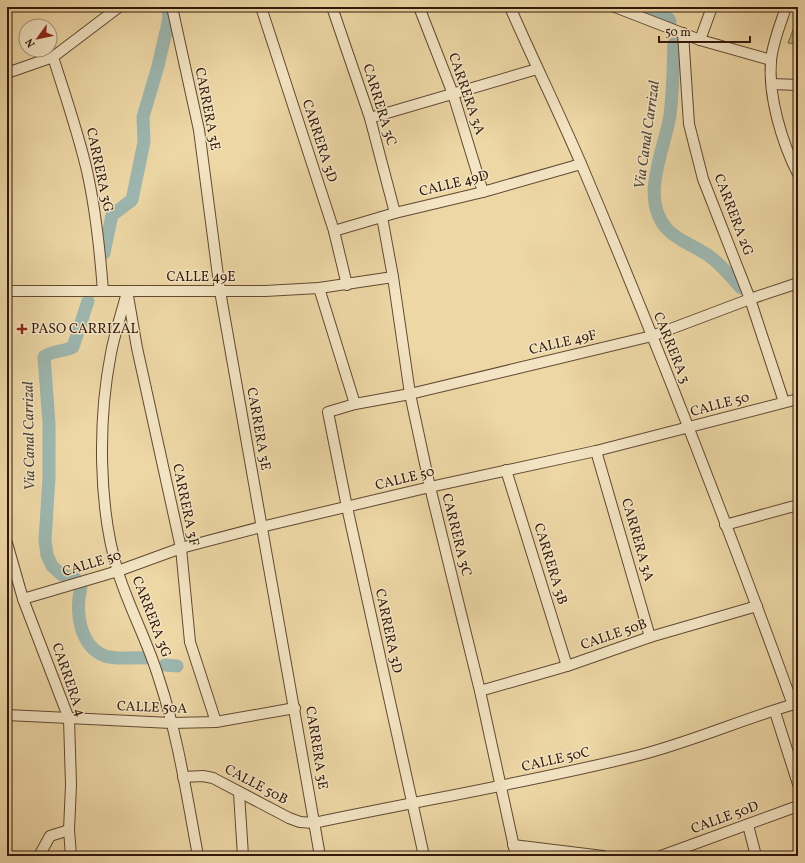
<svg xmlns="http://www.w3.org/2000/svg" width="805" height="863" font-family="Vollkorn,serif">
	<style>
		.green { fill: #bbbd84; stroke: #776a48 }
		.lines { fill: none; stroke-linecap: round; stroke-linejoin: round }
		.canal { stroke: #9cb7b0; stroke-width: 13 }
		.street-casing { stroke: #624832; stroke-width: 12 }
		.street { stroke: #f3e5c4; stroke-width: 10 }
		.poi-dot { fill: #8f2418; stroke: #f3e5c4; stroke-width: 1.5 }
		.labels { text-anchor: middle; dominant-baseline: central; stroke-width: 3; stroke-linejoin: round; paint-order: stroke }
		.street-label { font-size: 14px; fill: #33180c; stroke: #f3e5c4 }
		.poi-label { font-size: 14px; fill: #33180c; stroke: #f3e5c4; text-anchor: start }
		.water-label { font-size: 15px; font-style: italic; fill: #52483d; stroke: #f3e5c4 }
	</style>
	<rect width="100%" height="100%" fill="#edd7a5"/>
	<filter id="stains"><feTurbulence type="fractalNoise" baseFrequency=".005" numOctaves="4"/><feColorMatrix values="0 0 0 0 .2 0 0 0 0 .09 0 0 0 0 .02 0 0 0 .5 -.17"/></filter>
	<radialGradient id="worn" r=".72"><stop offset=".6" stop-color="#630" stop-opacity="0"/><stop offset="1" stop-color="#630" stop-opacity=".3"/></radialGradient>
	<!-- green -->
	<path class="green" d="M798,17V44L788,43Z"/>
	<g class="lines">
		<!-- canal -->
		<g class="canal">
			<path d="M649,7L669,19L670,22"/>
			<path d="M674,44C673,68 673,91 670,115C665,149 639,198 667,229C680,243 699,247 713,259C723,267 732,278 741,288"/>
			<path d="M104,253L112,215L132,200L144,142L143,117L158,66L168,23L169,16L167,7"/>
			<path d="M75,578L62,575L52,566L47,555L45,540L49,478V423L44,357C52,350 64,352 73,347L88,301"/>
			<path d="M81,587C75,611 79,646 105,656C117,660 133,657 145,658"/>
			<path d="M165,665L177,666"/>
		</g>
		<!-- street casing -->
		<g class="street-casing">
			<g id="street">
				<path d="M172,7L199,130L220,291L320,856"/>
				<path d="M261,7L334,231L347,285"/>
				<path d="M332,7L370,118L395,213"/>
				<path d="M419,7L453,94L483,192"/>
				<path d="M510,7C533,60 559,112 582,166C657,343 727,523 793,705"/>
				<path d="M615,7L700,40L771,60"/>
				<path d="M786,7C781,23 772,44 771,61C768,96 782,143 798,174"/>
				<path d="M683,33L689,124L703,179L750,299L784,402"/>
				<path d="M700,40L712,7"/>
				<path d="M53,57C65,95 78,132 87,171C96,211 100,251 103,291"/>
				<path d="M7,73L53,57L119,7"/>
				<path d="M772,84L798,85"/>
				<path d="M370,118L537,69"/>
				<path d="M382,217L393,277L410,394L430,487L480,691L516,856"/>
				<path d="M334,231L395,213L483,192L581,164"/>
				<path d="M319,288L355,404"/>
				<path d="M7,291H265L319,288L393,277"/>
				<path d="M127,292C122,312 115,332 111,353C98,419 98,507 118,572C129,608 148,642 159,679C178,736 187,797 198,856"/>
				<path d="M128,296L137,348L181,548L190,642L216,722"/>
				<path d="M596,451L650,637"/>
				<path d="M506,470L567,666"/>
				<path d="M725,525L798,505"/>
				<path d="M7,543L23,599L69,719L71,785L69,830L71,856"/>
				<path d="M23,599L118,571L181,548L261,527L430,487L596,451L798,399"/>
				<path d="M480,691L567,666L650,637L757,606"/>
				<path d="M775,712L798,784"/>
				<path d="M7,715L171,723L216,722L295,708"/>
				<path d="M183,777L203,776L213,778L289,818L300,822L314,823C423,800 532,782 640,755C694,741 745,718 798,703"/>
				<path d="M239,793L243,856"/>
				<path d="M748,825L756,856"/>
				<path d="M513,845L603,856"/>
				<path d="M39,856L50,836L69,830"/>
				<path d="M424,856L347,507L328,412L355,404L410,394L652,336L750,299L798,283"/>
				<path d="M661,856L798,806"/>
			</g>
		</g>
		<!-- street -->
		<use href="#street" class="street"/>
	</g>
	<!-- markers -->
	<path class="poi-dot" d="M20 323h4v4h4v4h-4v4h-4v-4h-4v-4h4z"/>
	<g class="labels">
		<!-- street labels -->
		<g class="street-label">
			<text transform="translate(466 94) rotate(71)">CARRERA 3A</text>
			<text transform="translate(379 105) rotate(73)">CARRERA 3C</text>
			<text transform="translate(207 109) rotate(79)">CARRERA 3E</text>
			<text transform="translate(319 141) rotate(72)">CARRERA 3D</text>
			<text transform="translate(99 170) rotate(78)">CARRERA 3G</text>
			<text transform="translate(454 184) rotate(-14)">CALLE 49D</text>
			<text transform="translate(733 215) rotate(69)">CARRERA 2G</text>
			<text x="201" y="277">CALLE 49E</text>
			<text transform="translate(563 343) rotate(-13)">CALLE 49F</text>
			<text transform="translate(671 348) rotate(68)">CARRERA 3</text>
			<text transform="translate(720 405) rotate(-15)">CALLE 50</text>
			<text transform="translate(258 429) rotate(80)">CARRERA 3E</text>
			<text transform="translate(405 479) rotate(-14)">CALLE 50</text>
			<text transform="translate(185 505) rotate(78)">CARRERA 3F</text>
			<text transform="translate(456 535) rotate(76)">CARRERA 3C</text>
			<text transform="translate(637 540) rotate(74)">CARRERA 3A</text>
			<text transform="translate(92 564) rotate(-17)">CALLE 50</text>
			<text transform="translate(550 564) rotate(73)">CARRERA 3B</text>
			<text transform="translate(151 617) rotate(69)">CARRERA 3G</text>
			<text transform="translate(388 631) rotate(78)">CARRERA 3D</text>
			<text transform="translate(614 635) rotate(-19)">CALLE 50B</text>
			<text transform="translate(68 680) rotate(71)">CARRERA 4</text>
			<text transform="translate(152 708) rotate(2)">CALLE 50A</text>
			<text transform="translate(316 748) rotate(81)">CARRERA 3E</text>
			<text transform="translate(556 760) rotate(-13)">CALLE 50C</text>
			<text transform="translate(256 785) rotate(28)">CALLE 50B</text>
			<text transform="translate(725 818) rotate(-20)">CALLE 50D</text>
		</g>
		<!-- poi labels -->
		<g class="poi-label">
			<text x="31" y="329">PASO CARRIZAL</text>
		</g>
		<!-- water labels -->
		<g class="water-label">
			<text transform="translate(648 135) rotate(-82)">Via Canal Carrizal</text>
			<text transform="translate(30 436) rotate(-91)">Via Canal Carrizal</text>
		</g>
	</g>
	<!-- margin -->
	<rect width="805" height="863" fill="none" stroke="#edd7a5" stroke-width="24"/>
	<rect x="8" y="8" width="789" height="847" fill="none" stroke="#33180c" stroke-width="2"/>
	<rect x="12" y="12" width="781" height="839" fill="none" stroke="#33180c"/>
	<!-- north arrow -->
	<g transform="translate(38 38) rotate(237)"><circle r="19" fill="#f3e5c4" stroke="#a6937a"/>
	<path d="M0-3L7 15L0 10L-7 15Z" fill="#8f2418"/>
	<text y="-6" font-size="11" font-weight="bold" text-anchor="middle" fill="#33180c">N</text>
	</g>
	<!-- scale -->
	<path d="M659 36v6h91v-6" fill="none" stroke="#33180c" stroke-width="2"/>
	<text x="665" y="36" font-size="12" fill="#33180c" stroke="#f3e5c4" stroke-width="3" paint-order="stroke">50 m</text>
	<rect width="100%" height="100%" filter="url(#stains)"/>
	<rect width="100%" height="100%" fill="url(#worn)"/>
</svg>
